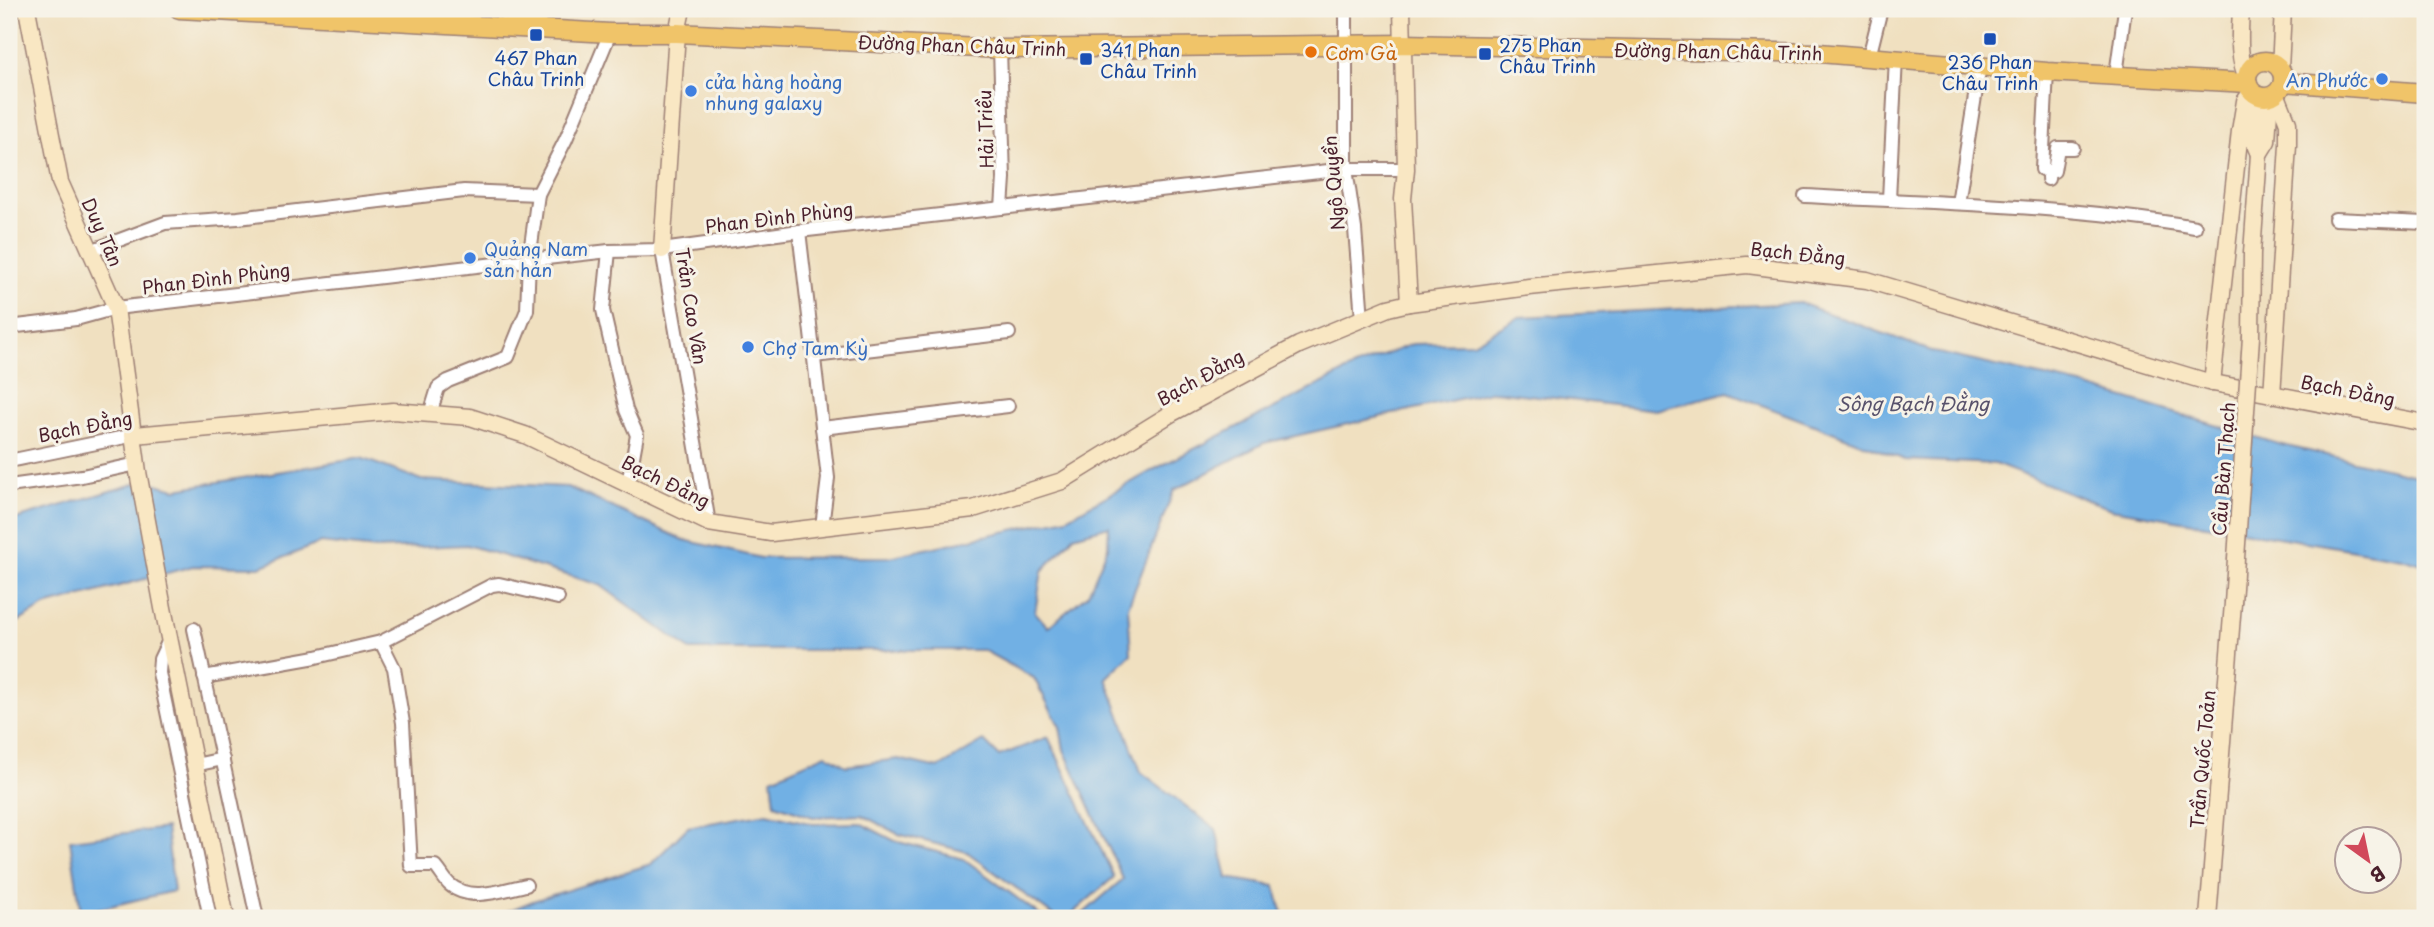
<svg xmlns="http://www.w3.org/2000/svg" width="2434" height="927" font-family="'Playpen Sans',sans-serif">
	<style>
		.water { fill: #71b0e4; stroke: #5e6888; stroke-width: 2; fill-rule: evenodd }
		.lines { fill: none; stroke-linecap: round; stroke-linejoin: round }
		.street-casing { stroke: #9d8076; stroke-width: 16 }
		.secondary-casing { stroke: #9d8076; stroke-width: 19 }
		.primary-casing { stroke: #9d8076; stroke-width: 21 }
		.street { stroke: #fff; stroke-width: 12 }
		.secondary { stroke: #f9e7c3; stroke-width: 16 }
		.primary { stroke: #f0c469; stroke-width: 18 }
		.secondary-bridge-casing { stroke: #9d8076; stroke-width: 19; stroke-linecap: butt }
		.secondary-bridge { stroke: #f9e7c3; stroke-width: 16 }
		.transit-dot { fill: #1a4fb4; stroke: #f7f3e8; stroke-width: 2.5 }
		.food-dot { fill: #e8710a; stroke: #f7f3e8; stroke-width: 2.5 }
		.shop-dot { fill: #3f7fe0; stroke: #f7f3e8; stroke-width: 2.5 }
		.labels { text-anchor: middle; dominant-baseline: central; stroke-width: 6; stroke-linejoin: round; paint-order: stroke }
		.transit-label { font-size: 18px; fill: #164399; stroke: #f7f3e8; text-anchor: start }
		.street-label { font-size: 18px; fill: #4a1f2b; stroke: #f7f3e8 }
		.food-label { font-size: 18px; fill: #c56008; stroke: #f7f3e8; text-anchor: start }
		.shop-label { font-size: 18px; fill: #366cbe; stroke: #f7f3e8; text-anchor: start }
		.water-label { font-size: 19px; font-style: italic; fill: #58526c; stroke: #f7f3e8 }
	</style>
	<rect width="100%" height="100%" fill="#f7f3e8"/>
	<filter id="ink" filterUnits="userSpaceOnUse"><feTurbulence type="fractalNoise" baseFrequency=".0143" numOctaves="2"/><feDisplacementMap in="SourceGraphic" scale="14" xChannelSelector="R" yChannelSelector="G"/><feConvolveMatrix kernelMatrix="1 2 1 2 8 2 1 2 1" color-interpolation-filters="sRGB"/></filter>
	<filter id="wash" filterUnits="userSpaceOnUse"><feTurbulence type="fractalNoise" baseFrequency=".00686" numOctaves="4" result="noise"/><feDisplacementMap in="SourceGraphic" scale="28" xChannelSelector="R" yChannelSelector="G"/><feGaussianBlur stdDeviation="1.57" result="paint"/><feColorMatrix in="noise" values="0 0 0 0 0 0 0 0 0 0 0 0 0 0 0 0 0 1.4 0 .05"/><feComposite in="paint" operator="in"/></filter>
	<g filter="url(#wash)">
		<rect width="100%" height="100%" fill="#f0e0c0"/>
		<!-- water -->
		<g class="water">
			<path d="M1800,303L1934,352L2081,385L2282,445L2425,477V565L2402,558L2111,509L1995,464L1905,460L1728,392L1656,410L1494,391L1264,443L1174,490L1128,607L1131,654L1106,678L1141,772L1216,829L1227,878L1275,886L1284,918H1078L1123,879L1064,750L1060,727L1034,678L983,650H690L600,585L467,545L377,549L320,543L260,567L193,566L45,606L9,627V521L144,481L176,489L361,458L421,480L568,487L684,540L761,558L889,557L1067,518L1155,469L1350,369L1412,344L1473,343L1519,317ZM1109,526L1108,547L1088,594L1048,627L1035,612L1042,571L1074,536Z"/>
			<path d="M1048,737L1114,877L1067,918H1057L967,852L898,834L862,815L813,817L775,804L772,778L826,754L846,766L898,759L938,768L984,741L999,756Z"/>
			<path d="M767,813L813,824L860,823L895,841L964,859L1044,918H491L533,901L651,864L688,827Z"/>
			<path d="M166,828L174,891L81,913L70,840Z"/>
		</g>
	</g>
	<g filter="url(#ink)">
		<g class="lines">
			<!-- street casing -->
			<g class="street-casing">
				<g id="street">
					<path d="M1346,9V169L1355,229L1362,319"/>
					<path d="M1000,49L1004,178L1002,208"/>
					<path d="M1869,57L1881,9"/>
					<path d="M2047,72L2042,169L2049,171"/>
					<path d="M2116,75L2125,9"/>
					<path d="M2048,179L2049,171H2054L2058,148H2073"/>
					<path d="M1805,196C1935,203 2065,205 2195,227"/>
					<path d="M1889,199L1896,58"/>
					<path d="M1958,203L1980,65"/>
					<path d="M2335,219L2425,223"/>
					<path d="M799,231L828,478L822,527"/>
					<path d="M662,250L709,523"/>
					<path d="M90,251L165,223L238,218L464,191L538,194"/>
					<path d="M609,251L603,310L626,410L637,435L628,484"/>
					<path d="M9,327L76,319L116,308L529,260L609,251L662,250L799,231L1346,169H1406"/>
					<path d="M814,356L1009,333"/>
					<path d="M430,414L438,388L448,381L508,357L527,310L529,260L538,194L566,139L610,33"/>
					<path d="M822,428L1008,406"/>
					<path d="M9,461L135,435"/>
					<path d="M9,486L82,476L137,464"/>
					<path d="M194,629L257,918"/>
					<path d="M170,638L160,659L159,673L210,918"/>
					<path d="M381,642L394,668L403,723L411,866H435C440,871 444,879 449,884C470,903 502,890 526,885"/>
					<path d="M204,677L316,657L381,642L492,585L499,584L558,598"/>
					<path d="M195,765L223,759"/>
				</g>
			</g>
			<!-- secondary casing -->
			<g class="secondary-casing">
				<g id="secondary">
					<path d="M27,9L60,182L116,308L138,472L163,608L226,918"/>
					<path d="M1402,9L1406,169L1403,199L1409,303"/>
					<path d="M2241,9C2240,32 2237,59 2248,80"/>
					<path d="M2280,69L2283,9"/>
					<path d="M2255,96L2253,140L2259,154L2267,141L2270,96"/>
					<path d="M662,250L677,33L682,9"/>
					<path d="M2251,337L2252,253L2259,154"/>
					<path d="M2212,383L2240,131L2245,101L2252,91"/>
					<path d="M2272,395L2288,145V123L2276,93"/>
					<path d="M135,435L393,411L470,417L525,435L709,523L771,533L973,509L1062,481L1172,413L1299,345L1388,308L1409,303L1529,287L1747,265L1867,280L2208,382L2425,423"/>
					<path d="M2208,918L2233,603"/>
				</g>
			</g>
			<!-- primary casing -->
			<g class="primary-casing">
				<g id="primary">
					<path d="M179,9L610,33H677L1000,49L1403,44L1819,53L2047,72L2248,83"/>
					<circle cx="2265" cy="79" r="18"/>
					<path d="M2283,82L2425,93"/>
				</g>
			</g>
			<!-- street -->
			<use href="#street" class="street"/>
			<!-- secondary -->
			<use href="#secondary" class="secondary"/>
			<!-- primary -->
			<use href="#primary" class="primary"/>
			<!-- secondary-bridge casing -->
			<g class="secondary-bridge-casing">
				<path id="secondary-bridge" d="M2233,603L2251,337"/>
			</g>
			<!-- secondary-bridge -->
			<use href="#secondary-bridge" class="secondary-bridge"/>
		</g>
	</g>
	<!-- markers -->
	<g class="transit-dot">
		<rect x="529" y="28" width="14" height="14" rx="3.5"/>
		<rect x="1983" y="32" width="14" height="14" rx="3.5"/>
		<rect x="1478" y="47" width="14" height="14" rx="3.5"/>
		<rect x="1079" y="52" width="14" height="14" rx="3.5"/>
	</g>
	<circle class="food-dot" cx="1311" cy="52" r="7"/>
	<g class="shop-dot">
		<circle cx="2382" cy="79" r="7"/>
		<circle cx="691" cy="91" r="7"/>
		<circle cx="470" cy="258" r="7"/>
		<circle cx="748" cy="347" r="7"/>
	</g>
	<g class="labels">
		<!-- transit labels -->
		<g class="transit-label">
			<text x="1499" y="44">275 Phan<tspan x="1499" dy="21">Châu Trinh</tspan></text>
			<text x="1100" y="49">341 Phan<tspan x="1100" dy="21">Châu Trinh</tspan></text>
			<text x="536" y="57" text-anchor="middle">467 Phan<tspan x="536" dy="21">Châu Trinh</tspan></text>
			<text x="1990" y="61" text-anchor="middle">236 Phan<tspan x="1990" dy="21">Châu Trinh</tspan></text>
		</g>
		<!-- street labels -->
		<g class="street-label">
			<text transform="translate(962 45) rotate(2)">Đường Phan Châu Trinh</text>
			<text transform="translate(1718 51) rotate(1)">Đường Phan Châu Trinh</text>
			<text transform="translate(985 129) rotate(-92)">Hải Triều</text>
			<text transform="translate(1333 183) rotate(-95)">Ngô Quyền</text>
			<text transform="translate(779 217) rotate(-7)">Phan Đình Phùng</text>
			<text transform="translate(103 232) rotate(66)">Duy Tân</text>
			<text transform="translate(1798 253) rotate(6)">Bạch Đằng</text>
			<text transform="translate(216 278) rotate(-7)">Phan Đình Phùng</text>
			<text transform="translate(692 306) rotate(81)">Trần Cao Vân</text>
			<text transform="translate(1200 377) rotate(-29)">Bạch Đằng</text>
			<text transform="translate(2348 390) rotate(11)">Bạch Đằng</text>
			<text transform="translate(85 426) rotate(-11)">Bạch Đằng</text>
			<text transform="translate(2223 469) rotate(-86)">Cầu Bàn Thạch</text>
			<text transform="translate(666 481) rotate(26)">Bạch Đằng</text>
			<text transform="translate(2202 759) rotate(-85)">Trần Quốc Toản</text>
		</g>
		<!-- food labels -->
		<g class="food-label">
			<text x="1325" y="52">Cơm Gà</text>
		</g>
		<!-- shop labels -->
		<g class="shop-label">
			<text x="2368" y="79" text-anchor="end">An Phước</text>
			<text x="705" y="81">cửa hàng hoàng<tspan x="705" dy="21">nhung galaxy</tspan></text>
			<text x="484" y="248">Quảng Nam<tspan x="484" dy="21">sản hản</tspan></text>
			<text x="762" y="347">Chợ Tam Kỳ</text>
		</g>
		<!-- water labels -->
		<g class="water-label">
			<text x="1913" y="403">Sông Bạch Đằng</text>
		</g>
	</g>
	<!-- margin -->
	<rect width="2434" height="927" fill="none" stroke="#f7f3e8" stroke-width="35"/>
	<!-- north arrow -->
	<g transform="translate(2368 860) rotate(147)"><circle r="33" fill="#f7f3e8" stroke="#b29e9c" stroke-width="2"/>
	<path d="M0-5L12 26L0 18L-12 26Z" fill="#d1495b"/>
	<text y="-10" font-size="19" font-weight="bold" text-anchor="middle" fill="#4a1f2b">B</text>
	</g>
</svg>
